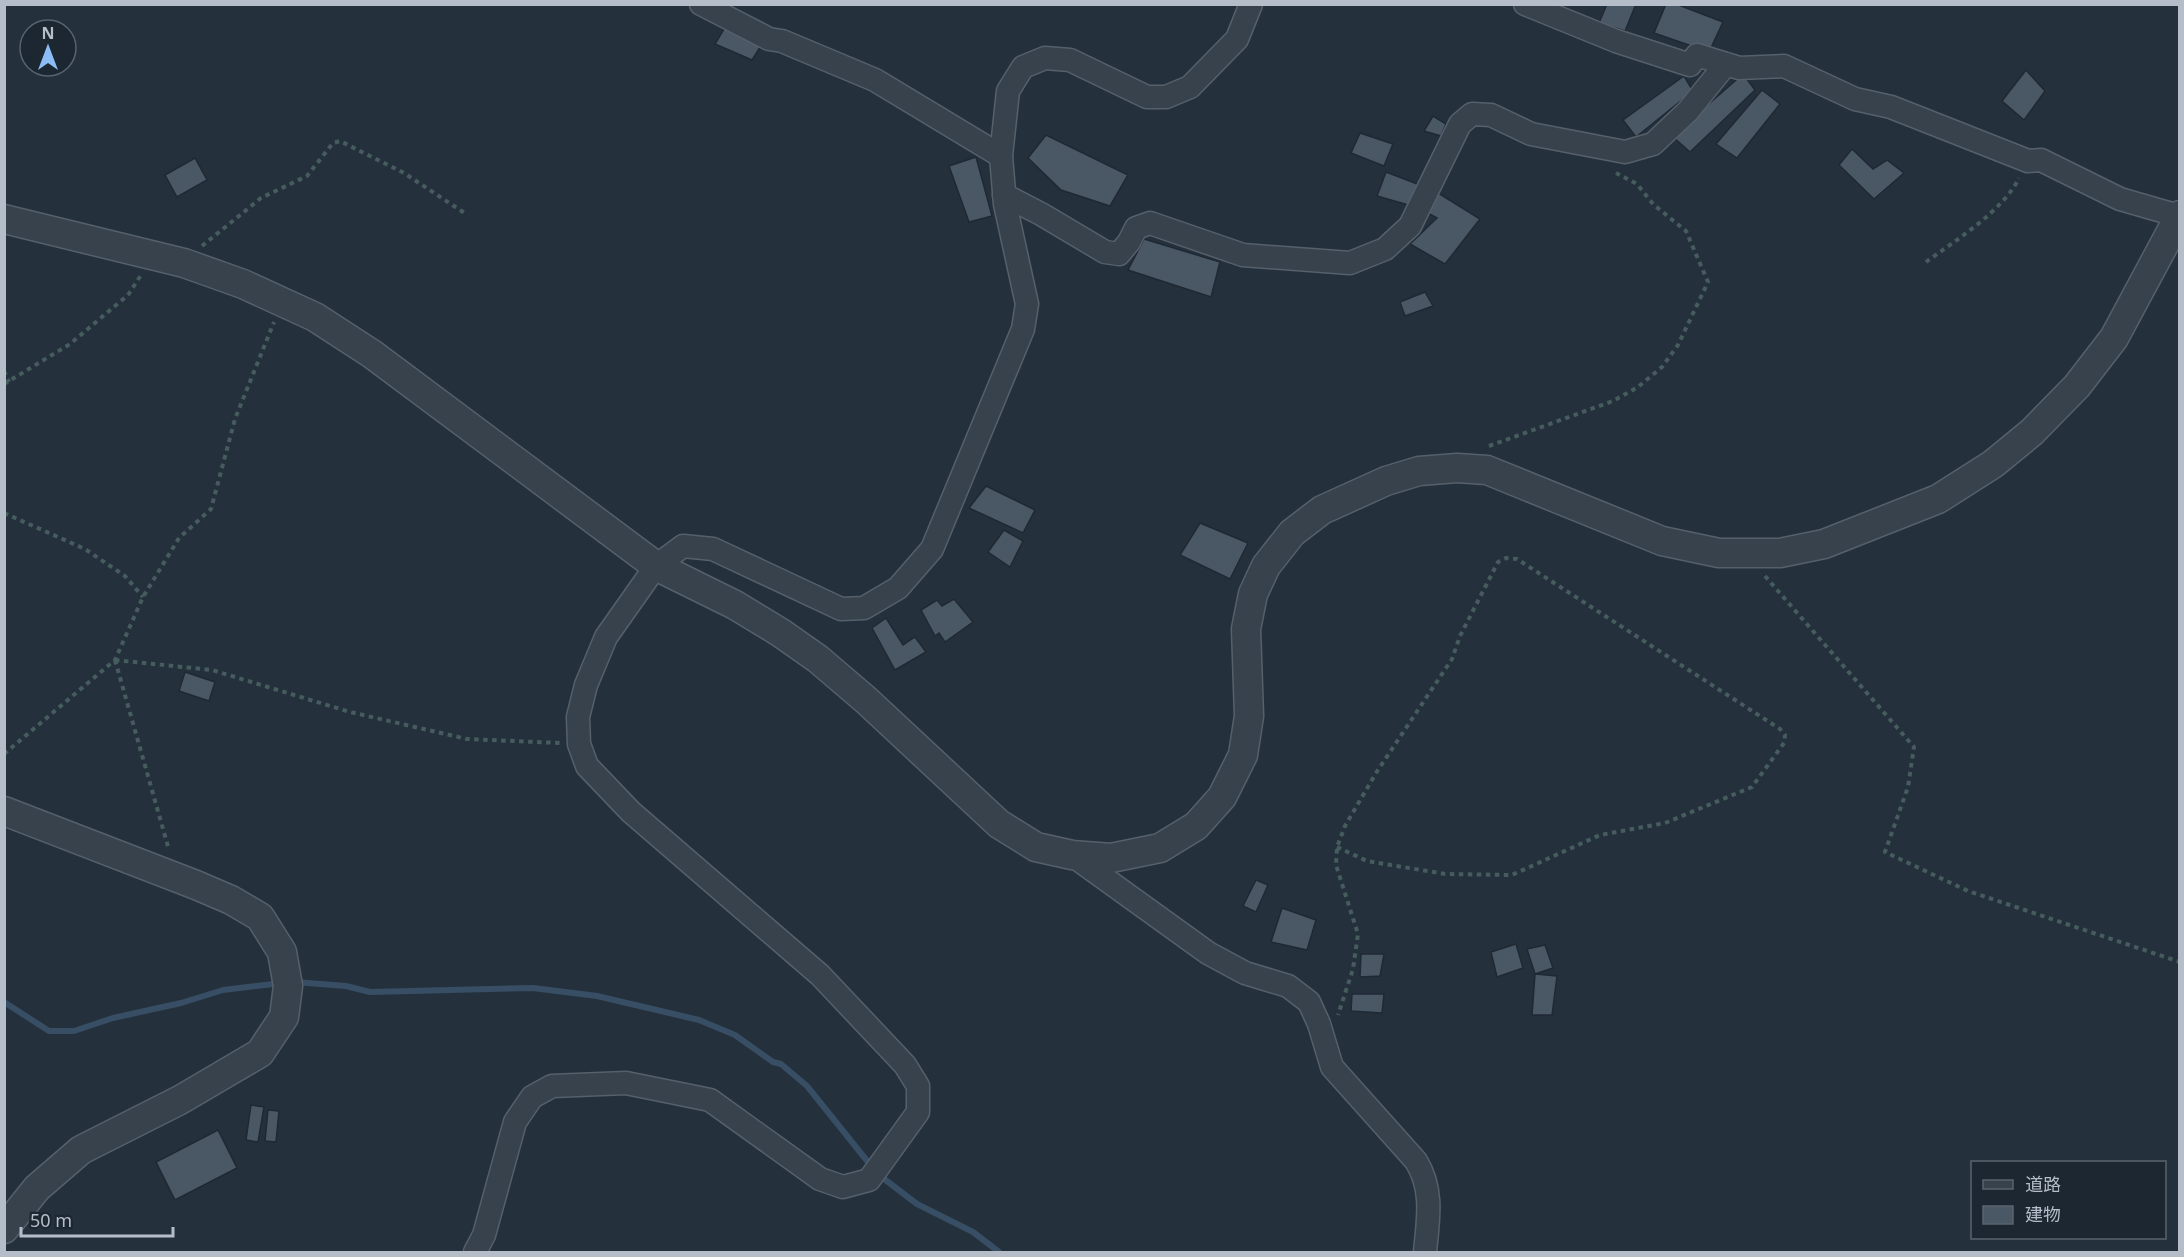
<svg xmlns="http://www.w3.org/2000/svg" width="2184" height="1257" font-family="'Noto Sans','Noto Sans JP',sans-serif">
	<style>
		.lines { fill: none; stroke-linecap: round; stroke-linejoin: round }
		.stream { stroke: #384e64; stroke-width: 6 }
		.building { fill: #4a5866; stroke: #1f2934; stroke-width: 1.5 }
		.minor-casing { stroke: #56606b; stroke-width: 25 }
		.tertiary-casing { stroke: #56606b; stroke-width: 31 }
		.path { stroke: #465c5d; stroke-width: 4; stroke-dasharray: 4.5 4.5; stroke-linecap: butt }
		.minor { stroke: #38424d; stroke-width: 22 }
		.tertiary { stroke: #38424d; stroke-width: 28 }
	</style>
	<rect width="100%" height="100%" fill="#24313d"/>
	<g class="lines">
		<!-- stream -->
		<g class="stream">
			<path d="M295,982L346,986L370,992L533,988L597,996L699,1020L735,1035L773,1062L781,1064L807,1086L872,1167"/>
			<path d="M4,1002L49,1031H74L113,1018L181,1003L223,990L282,983"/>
			<path d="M879,1175L917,1204L973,1232L999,1252"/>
		</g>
	</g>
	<!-- building -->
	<g class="building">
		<path d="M1607,4H1636L1625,31L1599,23Z"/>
		<path d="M1666,4H1676L1723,22L1709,52L1654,33Z"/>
		<path d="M727,24L764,41L752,60L715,44Z"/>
		<path d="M2026,70L2045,91L2024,120L2002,101Z"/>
		<path d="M1743,74L1755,90L1690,152L1672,136Z"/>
		<path d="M1684,76L1693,91L1636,137L1623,120Z"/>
		<path d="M1762,90L1780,104L1737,158L1716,144Z"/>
		<path d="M1433,116L1446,124L1441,136L1424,131Z"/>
		<path d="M1360,133L1393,144L1384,166L1351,153Z"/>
		<path d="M1046,135L1128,175L1110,206L1061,190L1028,158Z"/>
		<path d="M1852,149L1873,169L1887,160L1904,173L1874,199L1839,165Z"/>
		<path d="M976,157L992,216L969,222L949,166Z"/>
		<path d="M195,158L207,180L177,197L165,175Z"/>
		<path d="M1386,172L1420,185L1412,206L1377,196Z"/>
		<path d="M1435,191L1480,219L1445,264L1410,244L1437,218L1422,210Z"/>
		<path d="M1144,239L1220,262L1211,297L1128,270Z"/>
		<path d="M1425,292L1433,306L1405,316L1400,302Z"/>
		<path d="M986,486L1035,510L1023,533L969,508Z"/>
		<path d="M1200,523L1248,543L1230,579L1180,555Z"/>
		<path d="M1004,530L1023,541L1010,567L988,552Z"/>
		<path d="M954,599L973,622L945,642L939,633L935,636L921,610L937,600L942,606Z"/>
		<path d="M886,618L903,645L915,637L926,652L895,670L872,628Z"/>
		<path d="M185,672L215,682L209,701L179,691Z"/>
		<path d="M1256,880L1268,885L1256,912L1243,906Z"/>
		<path d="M1282,908L1316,920L1307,950L1271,942Z"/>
		<path d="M1516,944L1523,968L1497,977L1491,952Z"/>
		<path d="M1545,945L1553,968L1535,974L1527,949Z"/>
		<path d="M1361,954H1384L1380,976L1360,977Z"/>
		<path d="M1535,974L1557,976L1552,1015H1532Z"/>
		<path d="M1352,994H1384L1382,1013L1351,1011Z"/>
		<path d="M251,1105L264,1107L258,1142L246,1140Z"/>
		<path d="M268,1110L279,1111L276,1142L265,1141Z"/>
		<path d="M218,1130L237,1168L175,1200L156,1162Z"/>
	</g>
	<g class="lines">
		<!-- minor casing -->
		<g class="minor-casing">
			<g id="minor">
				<path d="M701,4L769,39L782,41L875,80L1001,156"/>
				<path d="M1525,4L1616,41L1690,65L1697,55L1739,68L1784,66L1855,99L1891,107L2028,161L2041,160L2120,199L2179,216"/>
				<path d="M1004,195L1041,214L1105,252L1119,254L1129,242L1136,228L1150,223L1243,255L1350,263L1385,249L1410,226L1460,124L1472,114L1491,115L1531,134L1625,152L1653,144L1688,111L1726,64"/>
				<path d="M1072,855L1208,953L1245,973L1288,986L1309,1002L1319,1024L1332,1067L1416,1161C1434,1190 1428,1220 1425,1252"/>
				<path d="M475,1252L484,1235L515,1122L532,1097L552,1086L626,1083L710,1100L820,1179L843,1187L869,1180L918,1112V1086L905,1065L820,975L631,812L587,766L579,744L578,717L586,685L606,637L656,566L683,546L713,549L841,609L864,608L898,588L932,549L1023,329L1027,304L1005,204L1001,156L1008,91L1023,67L1045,58L1070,60L1147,97H1166L1190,87L1237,39L1251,4"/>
			</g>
		</g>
		<!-- tertiary casing -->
		<g class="tertiary-casing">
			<g id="tertiary">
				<path d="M4,219L184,263L243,284L315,317L372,354L656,566L735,605L781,633L818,659L866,700L999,824L1036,847L1072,855L1111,858L1160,848L1196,826L1222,797L1243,755L1249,716L1246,629L1253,594L1266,566L1292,533L1322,510L1386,481L1419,471L1457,468L1487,470L1662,541L1719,553H1780L1824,544L1938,499L1993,464L2032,432L2077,386L2114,338L2180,215"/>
				<path d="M4,811L196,885L231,900L260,917L282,952L288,986L284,1017L260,1053L180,1100L81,1150L37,1188L4,1229"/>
			</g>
		</g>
		<!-- path -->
		<g class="path">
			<path d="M202,246L261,198L307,176L333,143L340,141L404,173L466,214"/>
			<path d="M1926,262C1956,240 2003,211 2019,178"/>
			<path d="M4,371L9,382"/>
			<path d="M4,384L70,344L128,295L141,275"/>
			<path d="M1489,446L1613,401L1638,387L1662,367L1678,345L1708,282L1686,231L1653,204L1637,184L1616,173"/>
			<path d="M4,513L85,549L125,576L143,597"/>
			<path d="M1765,576L1914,747L1908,787L1885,852L1968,891L2180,962"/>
			<path d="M115,660L212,670L350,712L467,739L560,743"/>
			<path d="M115,660L169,850"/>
			<path d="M4,754L115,660L143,597L179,538L211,509L235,419L274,322"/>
			<path d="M1337,847L1367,861L1445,874L1512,875L1600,835L1665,823L1752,787L1784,743L1785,735L1780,729L1517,559L1506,558L1498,562L1460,636L1452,659L1376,773L1345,826L1337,847L1336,865L1358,934L1353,969L1338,1015"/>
		</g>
		<!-- minor -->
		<use href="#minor" class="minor"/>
		<!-- tertiary -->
		<use href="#tertiary" class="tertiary"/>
	</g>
	<!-- border -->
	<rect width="2184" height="1257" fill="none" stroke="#b4bdc8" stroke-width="12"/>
	<!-- legend -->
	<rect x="1971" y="1161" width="195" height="78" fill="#1d2732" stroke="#59636e" stroke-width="1.5"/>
	<rect x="1983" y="1180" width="30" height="9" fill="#38424d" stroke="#59636e" stroke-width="1.5"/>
	<text x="2025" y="1191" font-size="18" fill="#b4bdc8">道路</text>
	<rect x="1983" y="1206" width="30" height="18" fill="#4a5866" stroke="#59636e" stroke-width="1.5"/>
	<text x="2025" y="1221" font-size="18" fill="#b4bdc8">建物</text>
	<!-- north arrow -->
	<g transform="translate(48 48)"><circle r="28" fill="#1d2732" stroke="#59636e" stroke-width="1.5"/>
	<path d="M0-4.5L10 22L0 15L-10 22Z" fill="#8bbcf6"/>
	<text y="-9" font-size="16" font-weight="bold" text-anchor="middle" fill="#b4bdc8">N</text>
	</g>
	<!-- scale -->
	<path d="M21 1227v9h152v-9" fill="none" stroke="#b4bdc8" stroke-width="3"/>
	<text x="30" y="1227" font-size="18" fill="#b4bdc8" stroke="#1d2732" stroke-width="4.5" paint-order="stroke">50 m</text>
</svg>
